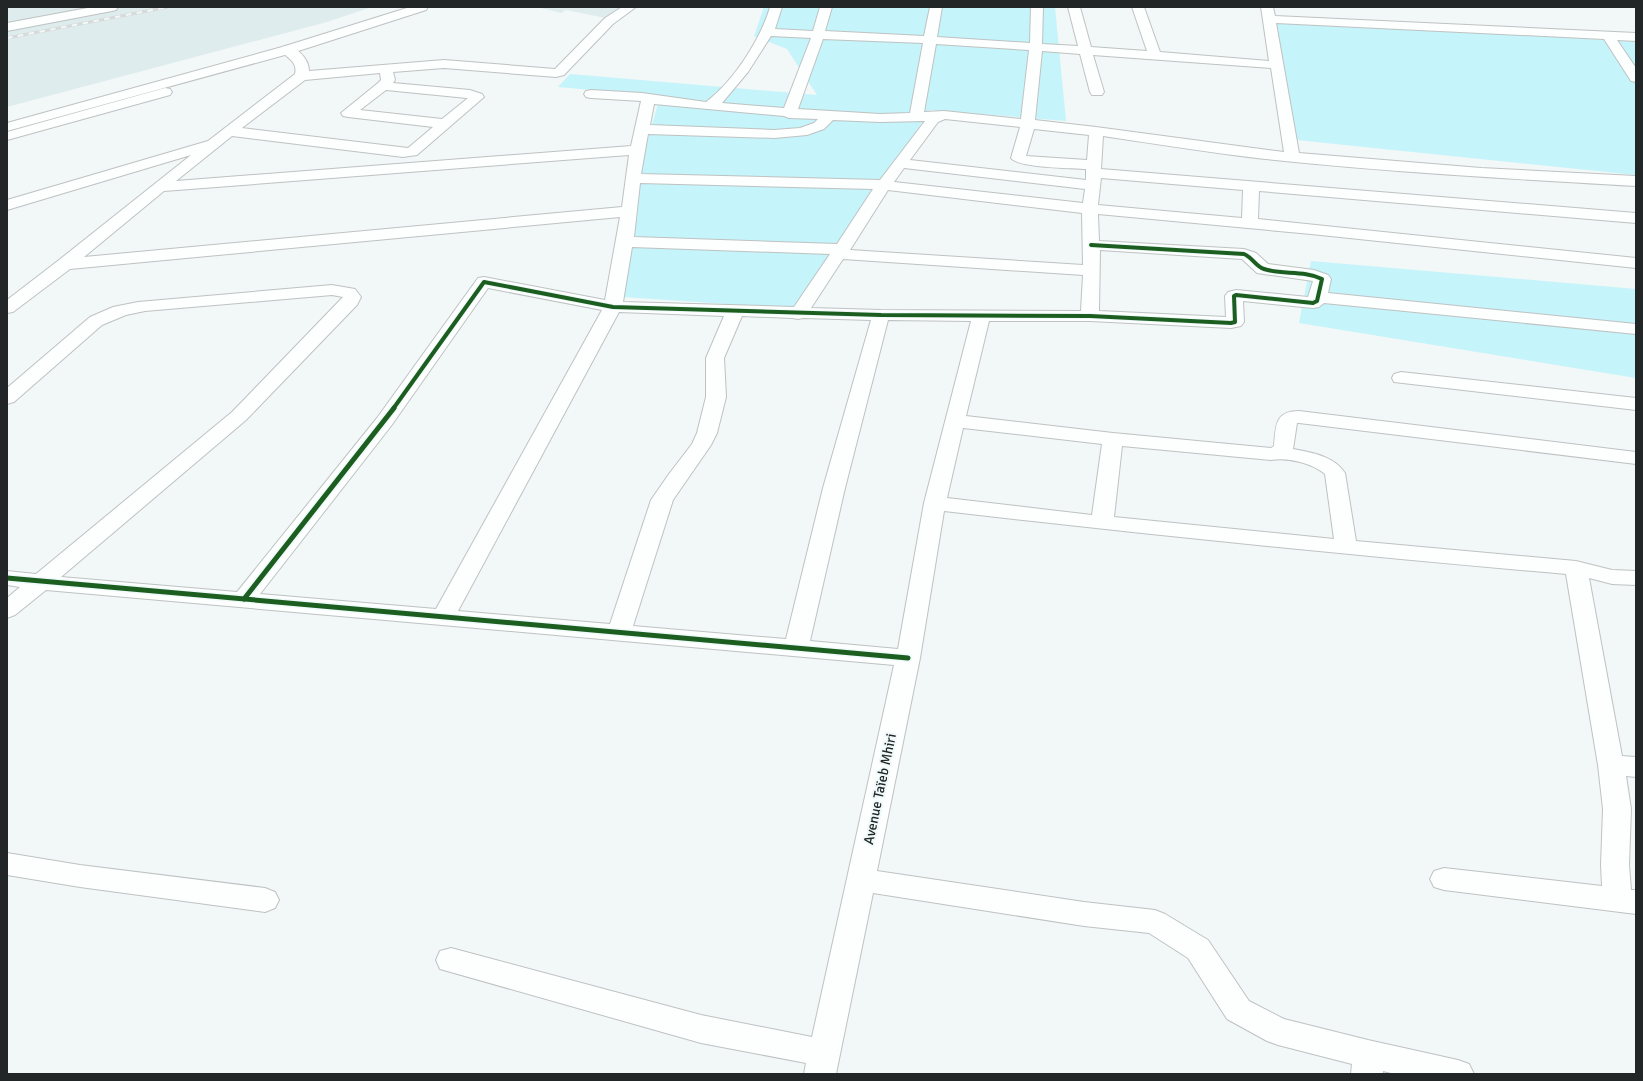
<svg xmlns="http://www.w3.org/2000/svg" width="1643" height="1081" font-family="Signika,sans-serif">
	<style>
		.built { fill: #dfeced }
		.green { fill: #c5f4fa }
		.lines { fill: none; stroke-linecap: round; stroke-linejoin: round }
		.minor-casing { stroke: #bec2c2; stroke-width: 2 }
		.highway-casing { stroke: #bec2c2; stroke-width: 2 }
		.minor { fill: #fdfefe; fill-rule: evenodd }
		.highway { fill: #fdfefe; fill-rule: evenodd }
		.rail-casing { stroke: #d8d9d9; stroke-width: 3 }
		.rail { stroke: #eff9fa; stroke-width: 2; stroke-dasharray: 5.5; stroke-linecap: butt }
		.cycleway-far1-casing { stroke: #eff9fa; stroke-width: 6 }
		.cycleway-casing { stroke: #eff9fa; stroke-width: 8 }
		.cycleway-far1 { stroke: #1b5e20; stroke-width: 4 }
		.cycleway { stroke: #1b5e20; stroke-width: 5 }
		.labels { text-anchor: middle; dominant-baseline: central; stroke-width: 4; stroke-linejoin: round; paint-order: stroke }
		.near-street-label { font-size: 14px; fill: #232627; stroke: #eff9fa }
	</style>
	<rect width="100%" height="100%" fill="#f2f7f7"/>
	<!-- built -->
	<g class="built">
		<path d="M7,7H372L327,22L7,107Z"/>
		<path d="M537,7H636L616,20L566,10L561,13Z"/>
	</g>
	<!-- green -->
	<g class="green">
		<path d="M764,7H1055L1066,121L930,110L801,309L623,297L645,150L660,96L558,87L570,74L817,95L787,49L754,36Z"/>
		<path d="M1274,18L1636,42V175L1287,139Z"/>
		<path d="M1311,261L1636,289V378L1299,323Z"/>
	</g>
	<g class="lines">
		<!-- minor casing -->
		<g class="minor-casing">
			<g id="minor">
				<path d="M93,7H118L116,10L112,11L7,31V23Z"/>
				<path d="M622,7H636L613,24L564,75L556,77L444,68L393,72L395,80L393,83L470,90L482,94L484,97L417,155L403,157L232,136L176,181L631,146L641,101L591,98L586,97L584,94L586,91L591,90L642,93L706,102C733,82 761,39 770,7H782L775,29L813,31L820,7H832L825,31L924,36L930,7H942L937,37L1030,43L1031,7H1043L1042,44L1078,46L1068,7H1080L1091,47L1147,51L1132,7H1144L1160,52L1269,61L1261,7H1273L1275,16L1636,33V41L1617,40L1636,68V82L1631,81L1604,39L1276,23L1299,153L1481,168L1636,176V186C1512,179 1388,172 1265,159C1211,153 1157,144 1103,136L1101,169L1636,213V223L1259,191L1258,219L1636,258V268L1311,234L1098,214L1099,241L1244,249L1256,253L1268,264L1314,270L1328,275L1331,279L1328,293L1636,324V334L1324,303L1319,307L1313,308L1243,301L1244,322L1241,326L1231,328L1090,321H989L966,416L1113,433L1271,448L1274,446C1276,427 1274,411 1299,411L1636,452V464L1299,423H1297L1293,449C1313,453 1334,456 1345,473L1356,541L1576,561L1612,570L1636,571V585L1612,584L1589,578L1622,756L1636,757V777L1626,776L1631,809L1629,865L1631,890H1636V914L1444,890L1434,887L1430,879L1434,871L1444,868L1602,886L1601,865L1603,809L1598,765L1566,574C1358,556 1151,535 944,511L920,658L877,871L1084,902L1155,910L1165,914L1208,940L1249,1001L1284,1019L1368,1040L1458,1060L1469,1064L1474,1074H1395L1383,1071V1074H1351L1352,1064L1278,1045L1267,1041L1227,1019L1188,958L1149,933L1084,926L873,893L836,1074H804L806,1063L701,1043L440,969L436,960L440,951L451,948L701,1015L812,1037L894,665L46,590L15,615L7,618V598L20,587L7,585V571L36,574L232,412L343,297L332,295L145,311L126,315L102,325L14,402L7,404V388L90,317L113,307L138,302L332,285L355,289L361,297L357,305L246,420L61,577L237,592L377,418L478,278L484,277L605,300L620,217L70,269L13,312L7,313V300L59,260L191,155L7,210V200L208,141L295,74C298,61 287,59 281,50L282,47C296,44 309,59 309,71L444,60L555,69L605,18ZM771,36L811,38L784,108L722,103L748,72ZM823,39L923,43L910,113L880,114L798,109ZM936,44L1029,50L1021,119L944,111L924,112ZM1042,51L1080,54L1090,92L1092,95H1102L1104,92L1093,55L1271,68L1284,152L1096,127L1035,120ZM380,73L381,80L378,83L341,113L343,116L348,117L433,127L408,148L242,128L305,80ZM386,90L467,98H468L442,119L360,110ZM654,104L784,116L789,118L818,119L814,123L800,128L774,130L650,125ZM945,119L1020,127L1011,158C1018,168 1072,168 1086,169V180L910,160L938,122ZM833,120L880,122L925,121L880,180L641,174L648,134L774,138L807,135L824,129ZM1034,129L1089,135L1087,160L1026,156ZM629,155L622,207L84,257L164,191ZM904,168L1085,189L1083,203L894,182ZM1101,178L1243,190L1242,218L1098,205ZM640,183L873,189L837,244L634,237ZM888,190L1082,213L1083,265L850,250ZM632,247L830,254L794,307L623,302ZM1100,250L1242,259L1257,273L1313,281L1308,297L1236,290L1228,292L1225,296L1226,317L1099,311ZM843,259L1083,275L1081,311L881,310L811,308ZM488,288L602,310L436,609L260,594L391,426ZM619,312L724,316L706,358V397L697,433L692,444L669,474L651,500L610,624L458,611ZM742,316L792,318L798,319L803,318L871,320L823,488L786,639L633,626L673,500L711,445L717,433L726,397L724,358ZM888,320L971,321L924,503L898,649L810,641L845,488ZM963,428L1102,444L1092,515L947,498ZM1122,446L1271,460C1287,457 1312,463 1325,474L1334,539L1114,517Z"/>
				<path d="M165,88L170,89L172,92L170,95L7,140V132Z"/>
				<path d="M1401,372L1636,398V410L1394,382L1392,378L1394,374Z"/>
				<path d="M7,853L80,865L265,888L275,892L279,900L275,908L265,912L80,887L7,875Z"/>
			</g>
		</g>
		<!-- highway casing -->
		<g class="highway-casing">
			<path id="highway" d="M410,7H428L426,10L292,53L7,131V123L282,47Z"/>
		</g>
		<!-- minor -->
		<use href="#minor" class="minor"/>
		<!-- highway -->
		<use href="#highway" class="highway"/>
		<!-- rail casing -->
		<g class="rail-casing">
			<path id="rail" d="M7,38L168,7"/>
		</g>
		<!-- rail -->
		<use href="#rail" class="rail"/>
		<!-- cycleway-far1 casing -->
		<g class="cycleway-far1-casing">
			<path id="cycleway-far1" d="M393,409L484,282L613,307L881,315L1090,316L1231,323L1235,322L1234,296L1236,295L1313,303L1317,301L1322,279C1304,270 1282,275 1264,269C1256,267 1252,257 1244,254L1091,245"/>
		</g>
		<!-- cycleway casing -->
		<g class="cycleway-casing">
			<g id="cycleway">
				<path d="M7,578L908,658"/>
				<path d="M244,599L394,408"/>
			</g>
		</g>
		<!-- cycleway-far1 -->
		<use href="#cycleway-far1" class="cycleway-far1"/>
		<!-- cycleway -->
		<use href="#cycleway" class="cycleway"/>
	</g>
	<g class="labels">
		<!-- near-street labels -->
		<g class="near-street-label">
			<text transform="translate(880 789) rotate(-78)">Avenue Taïeb Mhiri</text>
		</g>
	</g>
	<!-- border -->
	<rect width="1643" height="1081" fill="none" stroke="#232627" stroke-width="16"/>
</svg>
